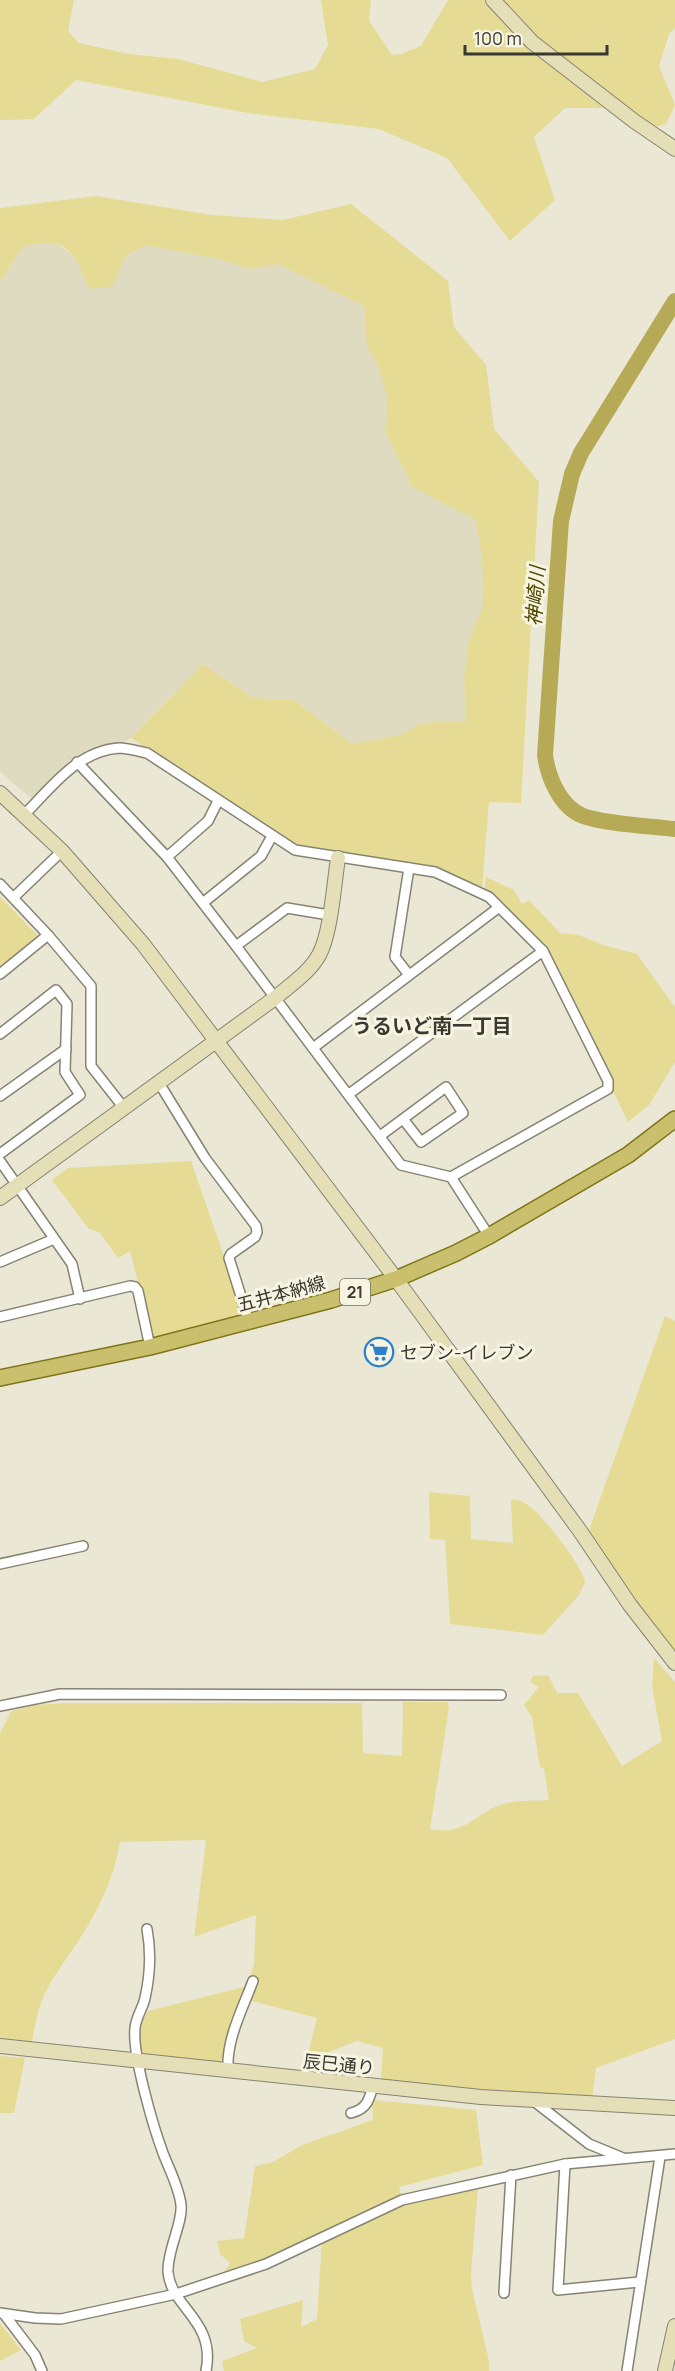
<svg xmlns="http://www.w3.org/2000/svg" width="675" height="2371" font-family="Manrope,'Noto Sans JP',sans-serif">
	<style>
		.built { fill: #dedbc1 }
		.green { fill: #e5db95 }
		.lines { fill: none; stroke-linecap: round; stroke-linejoin: round }
		.river { stroke: #b6aa57; stroke-width: 16 }
		.street-casing { stroke: #858372; stroke-width: 12 }
		.secondary-casing { stroke: #858372; stroke-width: 16 }
		.primary-casing { stroke: #807418; stroke-width: 18 }
		.street { stroke: #fff; stroke-width: 9 }
		.secondary { stroke: #e4dfb6; stroke-width: 14 }
		.primary { stroke: #cabf6d; stroke-width: 15 }
		.labels { text-anchor: middle; dominant-baseline: central; stroke-width: 6; stroke-linejoin: round; paint-order: stroke }
		.shield { fill: #f7f5e2; stroke: #727166; stroke-width: 1.5 }
		.shield-label { font-size: 16px; font-weight: bold; fill: #393831 }
		.street-label { font-size: 18px; fill: #393831; stroke: #f7f5e2 }
		.poi-label { font-size: 18px; fill: #393831; stroke: #f7f5e2; text-anchor: start }
		.water-label { font-size: 20px; font-style: italic; fill: #514803; stroke: #f7f5e2 }
		.neighbourhood-label { font-size: 20px; font-weight: bold; fill: #393831; stroke: #f7f5e2 }
	</style>
	<rect width="100%" height="100%" fill="#eae8d5"/>
	<!-- built -->
	<path class="built" d="M41,242L57,244L75,256L89,289L125,256L146,245L219,259L251,269L278,264L364,306L367,347L378,365L387,397L386,433L412,487L476,520L482,558L483,606L469,640L464,678L466,721L421,723L400,735L352,744L294,700L253,698L203,664L131,738L31,798L0,772V282L22,247Z"/>
	<!-- green -->
	<g class="green">
		<path d="M0,0H74L68,31L79,43L129,54L178,59L262,82L315,69L328,45L321,0H371L369,21L392,55L401,54L421,46L448,0H675V28L669,34L659,66L675,105L666,124L650,128L616,108H565L534,137L555,200L510,241L447,158L379,129L248,113L76,80L34,119L0,120Z"/>
		<path d="M96,196L212,215L283,220L351,204L448,281L454,327L486,365L494,429L539,482L521,803L489,802L482,889L438,870L413,863L295,844L131,738L203,664L253,698L294,700L352,744L400,735L421,723L466,721L464,678L469,640L483,606L482,558L476,520L412,487L386,433L387,397L378,365L367,347L364,306L278,264L251,269L219,259L146,245L125,256L113,286L89,289C73,251 68,235 22,247L0,282V208Z"/>
		<path d="M486,877L514,890L522,904L529,900L560,933L579,935L603,945L637,954L675,1007V1062L649,1105L628,1122L555,969L484,897Z"/>
		<path d="M0,897L39,937L0,972Z"/>
		<path d="M191,1161L245,1317L156,1341L152,1338L130,1251L118,1258L100,1233L88,1228L52,1180L68,1168Z"/>
		<path d="M665,1316L675,1321V1656L588,1533Z"/>
		<path d="M429,1492L470,1496L471,1539L513,1543L511,1500C515,1500 520,1500 525,1503C540,1511 582,1565 585,1582L579,1595L543,1635L450,1624L445,1540L430,1539Z"/>
		<path d="M654,1658L675,1682V2039L596,2068L592,2099L381,2080L383,2048L357,2041L306,2061L317,2018L244,1999L224,2056L223,2066L137,2057L139,2022L143,2020L148,2011L248,1986L254,1964L256,1915L194,1937L206,1840L120,1842C114,1879 98,1911 77,1943C66,1960 54,1975 45,1993C37,2009 35,2029 31,2046L0,2042V1733L11,1711L36,1705L66,1703H362L363,1753L402,1756L403,1702H447L449,1708L430,1829C468,1837 476,1810 507,1803C520,1800 536,1801 549,1800L544,1769L540,1767L532,1717L524,1705L539,1687L530,1682L533,1676L548,1675L557,1693H578L622,1766L662,1741L652,1687Z"/>
		<path d="M0,2056L25,2058L14,2113H0Z"/>
		<path d="M374,2100L476,2110L483,2165L399,2187L404,2206L478,2187L471,2273L472,2289L489,2361V2371H224L222,2361L257,2348L244,2341L240,2319L303,2300L301,2327L317,2319L322,2238L218,2283L230,2263L220,2254L217,2241L244,2238L255,2166L273,2162L302,2145L373,2120L372,2104Z"/>
		<path d="M0,2323L21,2350L0,2361Z"/>
	</g>
	<g class="lines">
		<!-- river -->
		<path class="river" d="M675,301L581,453L572,474L561,521L545,755C548,777 560,807 583,816C606,824 649,826 675,829"/>
		<!-- street casing -->
		<g class="street-casing">
			<g id="street">
				<path d="M77,762L167,857L236,946L287,908L329,915"/>
				<path d="M24,815C51,788 77,751 119,748C127,748 138,751 147,753L295,850L435,872L489,897L543,951L608,1081V1089L451,1177L401,1165L236,946"/>
				<path d="M167,857L208,821L218,801"/>
				<path d="M409,868L395,957L409,975"/>
				<path d="M0,884L48,935L91,986V1066L124,1108"/>
				<path d="M14,897L62,851"/>
				<path d="M204,902L261,856L272,836"/>
				<path d="M0,974L48,935"/>
				<path d="M0,1034L56,990L67,1004L65,1072L80,1095L0,1154"/>
				<path d="M313,1048L498,908"/>
				<path d="M159,1083L205,1158L256,1226L257,1232L255,1237L231,1254L229,1258L249,1322"/>
				<path d="M349,1094L543,951"/>
				<path d="M0,1096L66,1049"/>
				<path d="M380,1136L446,1087L463,1113L421,1142L403,1119"/>
				<path d="M0,1161L72,1264L80,1299"/>
				<path d="M451,1177L489,1236"/>
				<path d="M0,1262L54,1239"/>
				<path d="M0,1317L130,1286L135,1287L138,1291L150,1347"/>
				<path d="M0,1564L83,1546"/>
				<path d="M0,1706L60,1694L501,1695"/>
				<path d="M147,1929C151,1951 150,1976 145,1998C143,2008 136,2017 135,2028C132,2054 153,2126 163,2153C169,2169 179,2187 181,2205C183,2223 167,2250 168,2272C171,2308 216,2320 206,2371"/>
				<path d="M228,2071C226,2040 242,2010 253,1981"/>
				<path d="M535,2102L589,2144L623,2158"/>
				<path d="M351,2113C367,2109 369,2100 373,2086"/>
				<path d="M565,2164L558,2290L639,2282"/>
				<path d="M504,2293L511,2175"/>
				<path d="M0,2313L35,2318L61,2319L176,2294L266,2264L402,2200L565,2164L675,2154"/>
				<path d="M4,2314L35,2355L42,2371"/>
				<path d="M627,2371L660,2157"/>
			</g>
		</g>
		<!-- secondary casing -->
		<g class="secondary-casing">
			<g id="secondary">
				<path d="M493,0L532,42L634,121L675,149"/>
				<path d="M0,793L62,851L143,944L396,1279L580,1531L630,1605L675,1663"/>
				<path d="M0,1198L275,998C290,985 309,973 319,955C331,933 334,884 338,858"/>
				<path d="M0,2046L481,2097L675,2108"/>
				<path d="M665,2371L675,2326"/>
			</g>
		</g>
		<!-- primary casing -->
		<g class="primary-casing">
			<path id="primary" d="M0,1378L150,1347L331,1300L396,1279L456,1253L489,1236L628,1155L675,1119"/>
		</g>
		<!-- street -->
		<use href="#street" class="street"/>
		<!-- secondary -->
		<use href="#secondary" class="secondary"/>
		<!-- primary -->
		<use href="#primary" class="primary"/>
	</g>
	<!-- icons -->
	<defs>
		<g id="supermarket-ring" transform="scale(1.5)"><circle r="9.5" fill="#f7f5e2" stroke="#2e7fce" stroke-width="1.5"/><path d="M-6-5.5h2.5l.6 2H6L4.5 2H-2.5L-4.4-4H-6ZM-1.5 3.2a1.3 1.3 0 1 0 .1 0ZM3 3.2a1.3 1.3 0 1 0 .1 0Z" fill="#2e7fce"/></g>
	</defs>
	<g fill-rule="evenodd">
		<use href="#supermarket-ring" x="379" y="1352"/>
	</g>
	<g class="labels">
		<!-- shield labels -->
		<rect class="shield" x="340" y="1279" width="30" height="26" rx="4.5"/>
		<g class="shield-label">
			<text x="355" y="1292">21</text>
		</g>
		<!-- street labels -->
		<g class="street-label">
			<text transform="translate(281 1293) rotate(-15)">五井本納線</text>
			<text transform="translate(339 2064) rotate(6)">辰巳通り</text>
		</g>
		<!-- poi labels -->
		<g class="poi-label">
			<text x="400" y="1352">セブン-イレブン</text>
		</g>
		<!-- water labels -->
		<g class="water-label">
			<text transform="translate(535 596) rotate(-86)">神崎川</text>
		</g>
		<!-- neighbourhood labels -->
		<g class="neighbourhood-label">
			<text x="432" y="1025">うるいど南一丁目</text>
		</g>
	</g>
	<!-- scale -->
	<path d="M465 45v9h142v-9" fill="none" stroke="#393831" stroke-width="3"/>
	<text x="474" y="45" font-size="18" fill="#393831" stroke="#f7f5e2" stroke-width="4.5" paint-order="stroke">100 m</text>
</svg>
